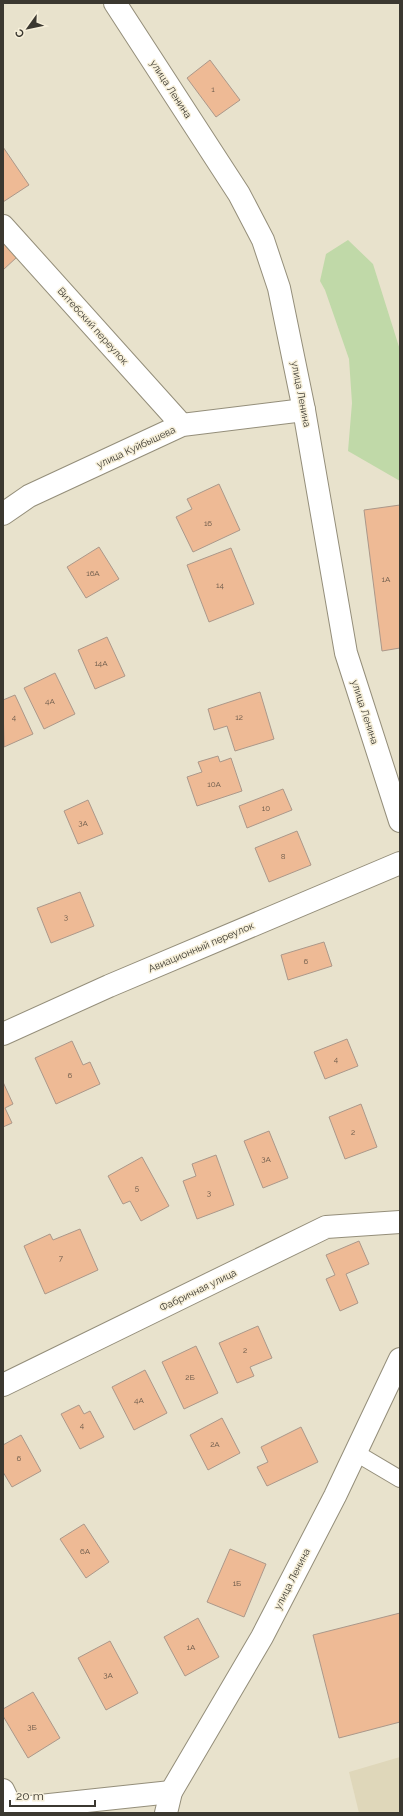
<svg xmlns="http://www.w3.org/2000/svg" width="403" height="1816" font-family="Raleway,sans-serif">
	<style>
		.built { fill: #dfd7ba }
		.green { fill: #c0d9a8 }
		.building { fill: #eeba95; stroke: #ab988a }
		.lines { fill: none; stroke-linecap: round; stroke-linejoin: round }
		.service-casing { stroke: #948e7a; stroke-width: 18 }
		.minor-casing { stroke: #948e7a; stroke-width: 24 }
		.tertiary-casing { stroke: #948e7a; stroke-width: 24 }
		.service { stroke: #fff; stroke-width: 16 }
		.minor { stroke: #fff; stroke-width: 22 }
		.tertiary { stroke: #fff; stroke-width: 22 }
		.labels { text-anchor: middle; dominant-baseline: central; stroke-width: 3; stroke-linejoin: round; paint-order: stroke }
		.number-label { font-size: 8px; fill: #685849 }
		.street-label { font-size: 10px; fill: #3b3830; stroke: #f6efd9 }
	</style>
	<rect width="100%" height="100%" fill="#e8e2cc"/>
	<!-- built -->
	<path class="built" d="M400,1757V1813H359L349,1772Z"/>
	<!-- green -->
	<path class="green" d="M348,240L373,264L400,350V481L348,451L352,403L349,359L325,290L320,281L326,254Z"/>
	<!-- building -->
	<g class="building">
		<path d="M210,60L240,100L216,117L187,78Z"/>
		<path d="M3,147L29,185L3,202Z"/>
		<path d="M3,241L17,257L3,270Z"/>
		<path d="M219,484L240,530L193,552L176,517L192,509L187,499Z"/>
		<path d="M400,505V648L382,651L364,510Z"/>
		<path d="M99,547L119,579L86,598L67,567Z"/>
		<path d="M231,548L254,604L209,622L187,565Z"/>
		<path d="M107,637L125,676L95,689L78,650Z"/>
		<path d="M55,673L75,714L44,729L24,688Z"/>
		<path d="M260,692L274,739L235,751L227,726L214,730L208,709Z"/>
		<path d="M15,695L33,734L4,747L3,700Z"/>
		<path d="M218,756L220,762L231,758L242,791L197,806L187,777L202,772L198,762Z"/>
		<path d="M283,789L292,810L247,828L239,806Z"/>
		<path d="M88,800L103,834L78,844L64,811Z"/>
		<path d="M297,831L311,865L269,882L255,848Z"/>
		<path d="M80,892L94,926L51,943L37,908Z"/>
		<path d="M324,942L332,966L288,980L281,955Z"/>
		<path d="M347,1039L358,1066L325,1079L314,1052Z"/>
		<path d="M72,1041L83,1065L90,1062L100,1084L56,1104L35,1058Z"/>
		<path d="M3,1082L13,1104L5,1108L12,1123L3,1127Z"/>
		<path d="M361,1104L377,1147L345,1159L329,1117Z"/>
		<path d="M269,1131L288,1178L263,1188L244,1141Z"/>
		<path d="M216,1155L234,1205L197,1219L183,1181L196,1176L192,1164Z"/>
		<path d="M142,1157L169,1206L141,1221L130,1201L123,1204L108,1176Z"/>
		<path d="M80,1229L98,1270L45,1294L24,1246L50,1234L53,1240Z"/>
		<path d="M359,1241L369,1264L346,1274L358,1303L340,1311L326,1279L335,1275L326,1255Z"/>
		<path d="M258,1326L272,1358L250,1367L254,1376L237,1383L219,1343Z"/>
		<path d="M196,1346L218,1393L184,1409L162,1362Z"/>
		<path d="M145,1370L167,1413L134,1430L112,1387Z"/>
		<path d="M79,1405L84,1414L90,1411L104,1437L80,1449L61,1414Z"/>
		<path d="M222,1418L240,1453L208,1470L190,1435Z"/>
		<path d="M301,1427L318,1462L267,1486L257,1467L268,1462L261,1447Z"/>
		<path d="M21,1435L41,1471L12,1487L3,1472V1445Z"/>
		<path d="M84,1524L109,1562L86,1578L60,1539Z"/>
		<path d="M230,1549L266,1564L244,1617L207,1602Z"/>
		<path d="M400,1613V1722L339,1738L313,1635Z"/>
		<path d="M198,1618L219,1657L185,1676L164,1637Z"/>
		<path d="M110,1641L138,1693L106,1710L78,1658Z"/>
		<path d="M33,1692L60,1738L28,1758L3,1716V1709Z"/>
	</g>
	<g class="lines">
		<!-- service casing -->
		<g class="service-casing">
			<path id="service" d="M356,1453L400,1479"/>
		</g>
		<!-- minor casing -->
		<g class="minor-casing">
			<g id="minor">
				<path d="M3,226L182,425"/>
				<path d="M3,514L29,496L182,425L304,410"/>
				<path d="M3,1034L109,986L400,863"/>
				<path d="M3,1385L326,1227L400,1222"/>
				<path d="M3,1790L12,1809"/>
				<path d="M3,1812L12,1809L171,1792"/>
			</g>
		</g>
		<!-- tertiary casing -->
		<g class="tertiary-casing">
			<g id="tertiary">
				<path d="M115,3L239,194L263,240L279,288L304,410L346,653L400,821"/>
				<path d="M166,1813L171,1792L262,1637L335,1496L400,1359"/>
			</g>
		</g>
		<!-- service -->
		<use href="#service" class="service"/>
		<!-- minor -->
		<use href="#minor" class="minor"/>
		<!-- tertiary -->
		<use href="#tertiary" class="tertiary"/>
	</g>
	<g class="labels">
		<!-- number labels -->
		<g class="number-label">
			<text x="213" y="89">1</text>
			<text x="208" y="523">16</text>
			<text x="93" y="573">16А</text>
			<text x="386" y="579">1А</text>
			<text x="220" y="585">14</text>
			<text x="101" y="663">14А</text>
			<text x="50" y="701">4А</text>
			<text x="14" y="717">4</text>
			<text x="239" y="717">12</text>
			<text x="214" y="784">10А</text>
			<text x="266" y="808">10</text>
			<text x="83" y="823">3А</text>
			<text x="283" y="856">8</text>
			<text x="66" y="917">3</text>
			<text x="306" y="961">6</text>
			<text x="336" y="1059">4</text>
			<text x="70" y="1075">6</text>
			<text x="353" y="1132">2</text>
			<text x="266" y="1159">3А</text>
			<text x="137" y="1188">5</text>
			<text x="209" y="1193">3</text>
			<text x="61" y="1258">7</text>
			<text x="245" y="1350">2</text>
			<text x="190" y="1377">2Б</text>
			<text x="139" y="1400">4А</text>
			<text x="82" y="1425">4</text>
			<text x="215" y="1444">2А</text>
			<text x="19" y="1458">6</text>
			<text x="85" y="1551">6А</text>
			<text x="237" y="1583">1Б</text>
			<text x="191" y="1647">1А</text>
			<text x="108" y="1675">3А</text>
			<text x="32" y="1727">3Б</text>
		</g>
		<!-- street labels -->
		<g class="street-label">
			<text transform="translate(171 89) rotate(57)">улица Ленина</text>
			<text transform="translate(93 326) rotate(48)">Витебский переулок</text>
			<text transform="translate(301 394) rotate(79)">улица Ленина</text>
			<text transform="translate(136 447) rotate(-25)">улица Куйбышева</text>
			<text transform="translate(365 712) rotate(72)">улица Ленина</text>
			<text transform="translate(201 947) rotate(-23)">Авиационный переулок</text>
			<text transform="translate(198 1290) rotate(-26)">Фабричная улица</text>
			<text transform="translate(292 1579) rotate(-63)">улица Ленина</text>
		</g>
	</g>
	<!-- border -->
	<rect width="403" height="1816" fill="none" stroke="#3b3830" stroke-width="8"/>
	<!-- north arrow -->
	<g transform="translate(28 28) rotate(237)" stroke="#f6efd9" stroke-width="3" paint-order="stroke">
	<path d="M0-3L7 15L0 10L-7 15Z" fill="#3b3830"/>
	<text y="-6" font-size="11" font-weight="bold" text-anchor="middle" fill="#3b3830">С</text>
	</g>
	<!-- scale -->
	<path d="M10 1800v6h85v-6" fill="none" stroke="#3b3830" stroke-width="2"/>
	<text x="16" y="1800" font-size="12" fill="#3b3830" stroke="#f6efd9" stroke-width="3" paint-order="stroke">20 m</text>
</svg>
